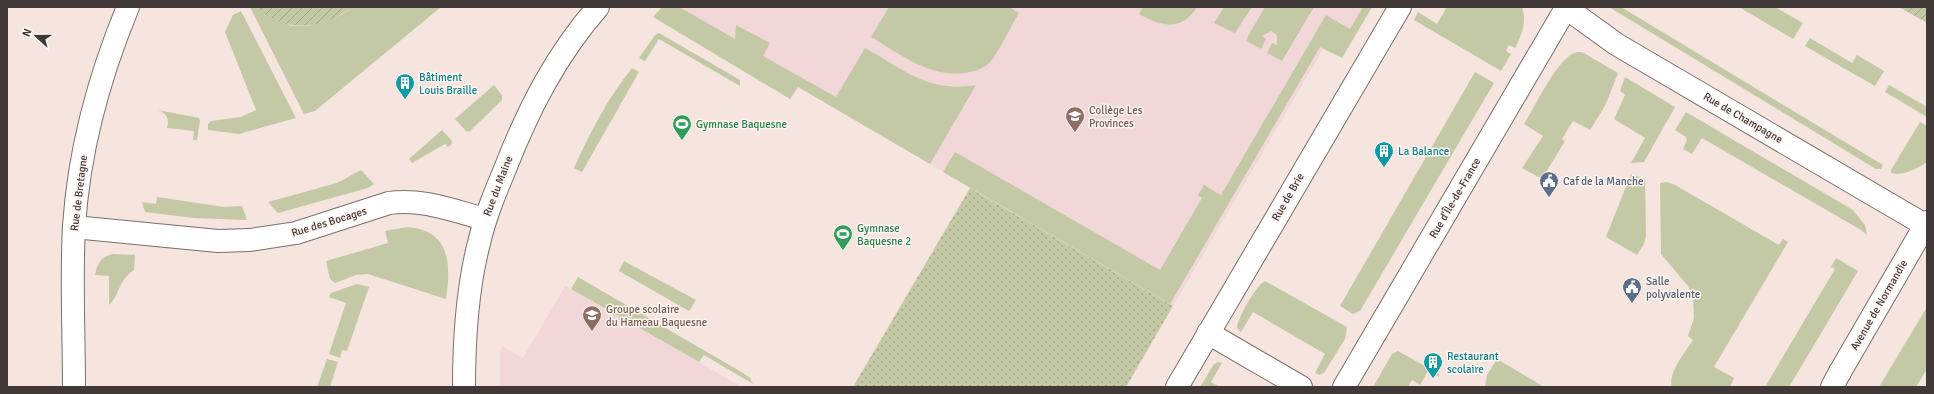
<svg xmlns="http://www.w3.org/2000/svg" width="1934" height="394" font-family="Signika,sans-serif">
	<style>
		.education { fill: #f2d7d9 }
		.grass { fill: #c3c9a4 }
		.park { fill: url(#park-dots) }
		.garden { fill: url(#garden-furrows) }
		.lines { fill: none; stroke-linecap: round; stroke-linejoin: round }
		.street-casing { stroke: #7c6e68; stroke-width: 24 }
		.secondary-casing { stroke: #7c6e68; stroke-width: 24 }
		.street { stroke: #fff; stroke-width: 22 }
		.secondary { stroke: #fff; stroke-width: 22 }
		.labels { text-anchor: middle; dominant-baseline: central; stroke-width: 3; stroke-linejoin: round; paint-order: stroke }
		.culture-label { font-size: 11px; fill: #0d838f; stroke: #fef4f0; text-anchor: start }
		.education-label { font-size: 11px; fill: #785e54; stroke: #fef4f0; text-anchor: start }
		.street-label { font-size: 11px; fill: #403937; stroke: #fef4f0 }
		.leisure-label { font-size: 11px; fill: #27864d; stroke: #fef4f0; text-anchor: start }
		.service-label { font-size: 11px; fill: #4e5e75; stroke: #fef4f0; text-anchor: start }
	</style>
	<defs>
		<pattern id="park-dots" width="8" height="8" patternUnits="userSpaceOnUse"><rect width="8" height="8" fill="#c3c9a4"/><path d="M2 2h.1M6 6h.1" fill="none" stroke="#a0a486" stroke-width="1.8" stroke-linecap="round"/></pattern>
		<pattern id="garden-furrows" width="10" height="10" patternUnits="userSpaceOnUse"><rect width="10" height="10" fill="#c3c9a4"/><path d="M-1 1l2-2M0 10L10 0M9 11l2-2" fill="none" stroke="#a0a486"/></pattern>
	</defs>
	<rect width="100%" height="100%" fill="#f5e5de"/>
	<!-- education -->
	<g class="education">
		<path d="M662,7H1372L1342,58L1323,49L1173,306Z"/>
		<path d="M565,286L742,387H500V352L502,346L523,358Z"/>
	</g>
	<!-- grass -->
	<g class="grass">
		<path d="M250,7H256L291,26H307L321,22L341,15L354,7H441L315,111L304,114Z"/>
		<path d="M662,7H679L735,39L736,25L770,43L763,56L836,97L865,48C904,70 929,93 976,85L930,164L798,87L790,99L653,17Z"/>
		<path d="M889,7H1009L1019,13C1010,28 1002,46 991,61C985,68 978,70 970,72C932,80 902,55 871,37Z"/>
		<path d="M1143,7H1197C1182,32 1160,26 1139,14Z"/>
		<path d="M1224,7H1252L1235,33L1214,23Z"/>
		<path d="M1265,7H1314L1282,61L1267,53L1272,43L1277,45V35L1271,31L1262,36L1266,39L1261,49L1247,41L1248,36Z"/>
		<path d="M1363,7H1372L1342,58L1320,47L1170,304L943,172L955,152L1160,270L1202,198L1198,195L1204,185L1221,195L1326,15L1350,29Z"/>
		<path d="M1447,7H1522C1527,21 1522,35 1515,48L1509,45L1506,51L1511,54L1501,71L1414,20L1418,12L1437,24Z"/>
		<path d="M1609,7H1621L1883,165L1881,169H1876Z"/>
		<path d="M1739,7H1775L1803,23L1793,39Z"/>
		<path d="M241,11L296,118L239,134L208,130V124L211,121L241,117L256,110L225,32L233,15Z"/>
		<path d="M659,33L740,80V86L659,39L645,61L639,58L655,35Z"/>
		<path d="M1810,38L1852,63L1857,55L1884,71L1875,86L1805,46Z"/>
		<path d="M1577,52H1582L1618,73L1605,106L1590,130L1573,121L1562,139L1565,141L1542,179L1522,168L1543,136L1524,124C1535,107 1558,56 1577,52Z"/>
		<path d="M632,68L639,72L582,172L574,168C590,132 608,98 632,68Z"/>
		<path d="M1475,72L1494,83L1360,311L1353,314L1340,306Z"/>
		<path d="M1625,77L1675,107L1644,162L1631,163L1645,138L1614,119L1625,95L1620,91Z"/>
		<path d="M494,85L502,95V100L469,132L466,131L455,119Z"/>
		<path d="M1889,85L1927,107V117L1885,92Z"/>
		<path d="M158,110L199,118L200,120L197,140H193L194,131L167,128C170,119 166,113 158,110Z"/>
		<path d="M1686,112L1853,210L1865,225L1867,235L1861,230L1702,138L1692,154L1683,149L1687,140L1686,137L1675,130Z"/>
		<path d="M1920,122L1927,126V162C1917,169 1903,176 1891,173V170Z"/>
		<path d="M442,130L452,141L451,145L448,147L445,144L412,163L409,159Z"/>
		<path d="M361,170L374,184L368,188L278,213L268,202L337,183Z"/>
		<path d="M1631,174L1645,179L1646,236L1644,244L1637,255L1606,237Z"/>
		<path d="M1667,182L1675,185L1779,245L1783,239L1788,242L1714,367L1734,378L1730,387H1672C1667,374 1686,351 1693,340L1688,336L1694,318L1693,298L1688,286L1661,254L1660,183Z"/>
		<path d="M157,197L224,207L242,206L247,220L194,218L145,212L142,202L156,204Z"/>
		<path d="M407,227C451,230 451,265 446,299L368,274L356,275L335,283L330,279L326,261L388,243L385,231Z"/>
		<path d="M112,254L135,255L134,270C117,281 120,296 109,305V276L95,275C97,264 101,257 112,254Z"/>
		<path d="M1836,258L1858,271L1789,387H1765L1835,269L1831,267Z"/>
		<path d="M624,261L696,300L689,311L619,271Z"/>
		<path d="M578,277L743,373L750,378L753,384L704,355L699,362L571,289Z"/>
		<path d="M1265,281L1347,327L1345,339L1324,373L1319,375L1315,373L1325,354L1253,312L1241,332L1237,328C1237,319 1257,284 1265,281Z"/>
		<path d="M357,284L369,287L347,351L342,350L340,358L329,354L346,303L329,297L331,293Z"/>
		<path d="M1927,307V369L1916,387H1879Z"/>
		<path d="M1398,351L1439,374V377L1428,371L1420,385L1412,380L1408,387H1373L1392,354Z"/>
		<path d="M327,359L338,362L330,387H317Z"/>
		<path d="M1497,359L1544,387H1485L1487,375Z"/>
		<path d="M1218,362L1222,363L1211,382L1220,387H1200L1214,364Z"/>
	</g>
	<!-- park -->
	<path class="park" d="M970,188L1173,306L1126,387H853Z"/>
	<!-- garden -->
	<g class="garden">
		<path d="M257,7H354C320,28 288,36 257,7Z"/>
		<path d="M1899,7H1927V23Z"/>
	</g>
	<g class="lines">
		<!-- street casing -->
		<g class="street-casing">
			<g id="street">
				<path d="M1565,7L1616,44L1925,225"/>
				<path d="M74,227L218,241L250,240L296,233L389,203C422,198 454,211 485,219"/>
				<path d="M1208,333L1301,387"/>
				<path d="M74,387C74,334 71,280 74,226C79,150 99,77 128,7"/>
				<path d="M464,387C464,339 467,289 479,243C485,217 495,193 505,169C528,110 556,55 598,7"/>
				<path d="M1177,387L1400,7"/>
				<path d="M1344,387L1566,8"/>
				<path d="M1832,387L1840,372"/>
			</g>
		</g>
		<!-- secondary casing -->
		<g class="secondary-casing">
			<path id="secondary" d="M1840,372L1927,222"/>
		</g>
		<!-- street -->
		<use href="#street" class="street"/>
		<!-- secondary -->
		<use href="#secondary" class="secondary"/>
	</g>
	<!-- icons -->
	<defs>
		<g id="building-pin" transform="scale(1)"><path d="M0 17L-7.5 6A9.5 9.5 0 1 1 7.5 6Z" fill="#0f9aa8" stroke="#fef4f0"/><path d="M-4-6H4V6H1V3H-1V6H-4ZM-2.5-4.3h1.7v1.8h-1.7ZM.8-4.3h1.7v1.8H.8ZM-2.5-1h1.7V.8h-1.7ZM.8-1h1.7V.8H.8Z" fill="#fff"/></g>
		<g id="school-pin" transform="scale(1)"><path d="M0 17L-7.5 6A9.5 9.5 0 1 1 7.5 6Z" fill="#8d6e63" stroke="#fef4f0"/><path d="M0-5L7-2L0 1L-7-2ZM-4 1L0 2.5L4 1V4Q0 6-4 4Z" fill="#fff"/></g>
		<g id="stadium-pin" transform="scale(1)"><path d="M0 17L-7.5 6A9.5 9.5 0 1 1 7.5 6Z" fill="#2e9e5b" stroke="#fef4f0"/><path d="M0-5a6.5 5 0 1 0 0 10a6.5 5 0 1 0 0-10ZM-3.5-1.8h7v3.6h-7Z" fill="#fff"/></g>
		<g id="civic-pin" transform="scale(1)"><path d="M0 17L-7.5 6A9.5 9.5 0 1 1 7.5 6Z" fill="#5c6f8a" stroke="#fef4f0"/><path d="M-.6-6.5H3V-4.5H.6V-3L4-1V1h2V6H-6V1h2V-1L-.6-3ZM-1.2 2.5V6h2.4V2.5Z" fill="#fff"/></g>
	</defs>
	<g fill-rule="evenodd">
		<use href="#building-pin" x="405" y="83"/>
		<use href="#school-pin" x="1075" y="116"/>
		<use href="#stadium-pin" x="682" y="124"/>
		<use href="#building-pin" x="1384" y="151"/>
		<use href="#civic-pin" x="1549" y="181"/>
		<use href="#stadium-pin" x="843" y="234"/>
		<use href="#civic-pin" x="1632" y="287"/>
		<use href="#school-pin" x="592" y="315"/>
		<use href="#building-pin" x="1433" y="362"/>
	</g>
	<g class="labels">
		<!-- culture labels -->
		<g class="culture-label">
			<text x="419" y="77">Bâtiment<tspan x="419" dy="13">Louis Braille</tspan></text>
			<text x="1398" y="151">La Balance</text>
			<text x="1447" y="356">Restaurant<tspan x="1447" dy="13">scolaire</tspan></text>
		</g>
		<!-- education labels -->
		<g class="education-label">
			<text x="1089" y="110">Collège Les<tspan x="1089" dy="13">Provinces</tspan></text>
			<text x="606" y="309">Groupe scolaire<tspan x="606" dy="13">du Hameau Baquesne</tspan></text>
		</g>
		<!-- street labels -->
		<g class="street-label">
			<text transform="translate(1743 118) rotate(30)">Rue de Champagne</text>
			<text transform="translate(498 186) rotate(-69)">Rue du Maine</text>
			<text transform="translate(79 193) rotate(-83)">Rue de Bretagne</text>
			<text transform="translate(1288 197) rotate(-60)">Rue de Brie</text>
			<text transform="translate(1455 198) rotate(-60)">Rue d'Île-de-France</text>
			<text transform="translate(329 222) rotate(-17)">Rue des Bocages</text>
			<text transform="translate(1879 305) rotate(-60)">Avenue de Normandie</text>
		</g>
		<!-- leisure labels -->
		<g class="leisure-label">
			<text x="696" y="124">Gymnase Baquesne</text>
			<text x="857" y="228">Gymnase<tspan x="857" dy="13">Baquesne 2</tspan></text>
		</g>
		<!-- service labels -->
		<g class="service-label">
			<text x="1563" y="181">Caf de la Manche</text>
			<text x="1646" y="281">Salle<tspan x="1646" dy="13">polyvalente</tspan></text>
		</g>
	</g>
	<!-- border -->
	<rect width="1934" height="394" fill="none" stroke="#403937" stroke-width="16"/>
	<!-- north arrow -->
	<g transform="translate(36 36) rotate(291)" stroke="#fef4f0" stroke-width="3" paint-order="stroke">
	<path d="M0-3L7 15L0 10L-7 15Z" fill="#403937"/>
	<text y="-6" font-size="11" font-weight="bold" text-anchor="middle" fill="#403937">N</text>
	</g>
</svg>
